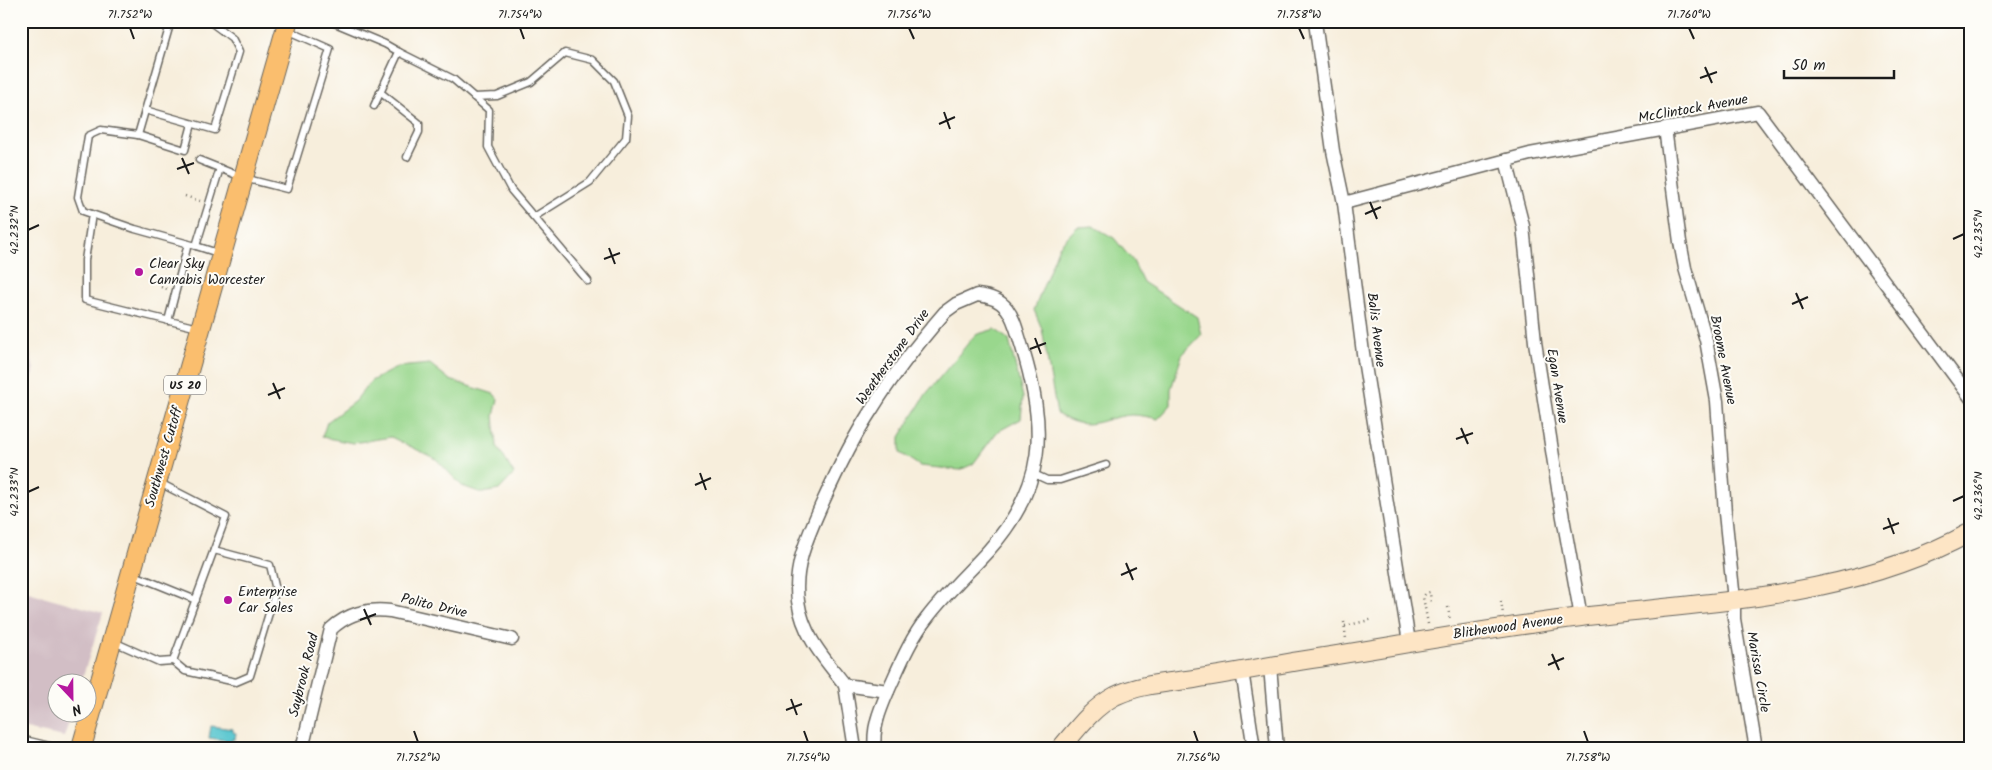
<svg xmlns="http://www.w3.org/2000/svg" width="1992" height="770" font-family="Kalam,sans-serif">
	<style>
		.industrial { fill: #d2bec5 }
		.green { fill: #99d78d; stroke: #5a7a54 }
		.water { fill: #59c6cf; stroke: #3a7176 }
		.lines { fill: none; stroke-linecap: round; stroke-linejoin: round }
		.lane-casing { stroke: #69665f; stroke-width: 9 }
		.street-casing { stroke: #69665f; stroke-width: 15 }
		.secondary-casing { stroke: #69665f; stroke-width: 20 }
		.primary-casing { stroke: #69665f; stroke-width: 21 }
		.path { stroke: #69665f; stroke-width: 2.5; stroke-dasharray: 1 4; stroke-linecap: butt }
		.lane { stroke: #fff; stroke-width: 6 }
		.street { stroke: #fff; stroke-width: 12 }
		.secondary { stroke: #fde5c5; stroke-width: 18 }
		.primary { stroke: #fabe6e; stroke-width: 19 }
		.ticks { fill: none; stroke: #1c1c1c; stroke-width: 2 }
		.poi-dot { fill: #b5179e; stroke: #fdfcf7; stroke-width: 2 }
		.labels { text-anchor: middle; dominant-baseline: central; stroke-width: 4; stroke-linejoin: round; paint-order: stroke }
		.shield { fill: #fdfcf7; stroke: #605f5e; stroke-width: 1 }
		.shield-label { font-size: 12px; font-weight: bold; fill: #1c1c1c }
		.street-label { font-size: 14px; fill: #1c1c1c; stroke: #fdfcf7 }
		.poi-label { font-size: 14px; fill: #1c1c1c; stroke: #fdfcf7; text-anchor: start }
		.neatline { fill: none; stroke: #1c1c1c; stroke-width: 2 }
		.ticks-label { font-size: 12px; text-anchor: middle; fill: #1c1c1c }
	</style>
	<rect width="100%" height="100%" fill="#fdfcf7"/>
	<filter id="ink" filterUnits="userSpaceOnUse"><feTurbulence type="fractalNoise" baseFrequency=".02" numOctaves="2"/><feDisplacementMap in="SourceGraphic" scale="10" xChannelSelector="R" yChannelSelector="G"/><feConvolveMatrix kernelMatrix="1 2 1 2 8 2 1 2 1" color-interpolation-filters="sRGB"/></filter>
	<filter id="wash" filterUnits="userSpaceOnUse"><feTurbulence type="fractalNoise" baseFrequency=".0096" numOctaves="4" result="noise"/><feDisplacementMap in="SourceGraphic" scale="20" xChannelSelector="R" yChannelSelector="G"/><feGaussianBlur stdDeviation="1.12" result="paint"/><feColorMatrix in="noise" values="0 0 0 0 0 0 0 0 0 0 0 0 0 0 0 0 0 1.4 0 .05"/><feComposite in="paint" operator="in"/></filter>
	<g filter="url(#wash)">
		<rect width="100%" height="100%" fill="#f7eedc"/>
		<!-- industrial -->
		<g class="industrial">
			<path d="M21,313L34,370L21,427Z"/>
			<path d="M21,590L103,613L81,682H58V712L72,713L64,737L21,728Z"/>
		</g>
		<!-- green -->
		<g class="green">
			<path d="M1093,226L1114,238L1133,261L1143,282L1197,317L1201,335L1182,355L1171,389V405L1158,419C1150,417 1140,415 1131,415C1098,418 1091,434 1057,414L1042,329L1034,310L1059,246L1077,227Z"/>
			<path d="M995,329L1009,340L1023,397L1021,419L997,432L973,464L960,470L920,466L900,453V437L926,394L975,335Z"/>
			<path d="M430,364L450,380L494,394L498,399L494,416L497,446L514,474L499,490L482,493L462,486L436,459L391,437L353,443L322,437L327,422L355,401L371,381L398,367Z"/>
		</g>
		<!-- water -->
		<path class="water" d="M211,726L233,729V732L236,733L235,739H232V741L209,738Z"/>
	</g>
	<g filter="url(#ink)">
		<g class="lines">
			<!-- lane casing -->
			<g class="lane-casing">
				<g id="lane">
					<path d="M171,21L138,135L101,130L88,136L78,197L83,211L135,229L196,246L220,168"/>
					<path d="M330,21L385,44L399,52L374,106"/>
					<path d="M399,52L453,79L489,110L488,147L511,190L588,281"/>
					<path d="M380,92L419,123V132L407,157"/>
					<path d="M474,97L497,96L531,82L565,53L593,60L614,81L628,116L626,138L590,182L534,217"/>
					<path d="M145,110L215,130L239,52L232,38L209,21"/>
					<path d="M138,135L185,150L192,124"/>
					<path d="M199,160L244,178L287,189L330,49L287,30"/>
					<path d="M92,214L85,260V300L198,328"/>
					<path d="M196,246L221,254"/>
					<path d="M168,321L188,244"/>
					<path d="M1034,474L1047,480H1060L1106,465"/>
					<path d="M132,574L196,600"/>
					<path d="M114,642L159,662L173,661L226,517L158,482"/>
					<path d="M173,661L185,671L236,682L250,676L276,590L270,565L214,550"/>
					<path d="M21,739L62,749"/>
				</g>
			</g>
			<!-- street casing -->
			<g class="street-casing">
				<g id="street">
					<path d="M1315,22L1333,151L1344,203L1363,353L1409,642"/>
					<path d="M1665,128L1680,242L1685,268L1706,340L1717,401L1725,513L1734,600V619L1756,749"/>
					<path d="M1506,160L1523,226L1535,342L1560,501L1581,617"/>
					<path d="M1344,203L1530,154L1758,112L1971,398"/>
					<path d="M977,295C1011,298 1013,319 1022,347C1047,428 1047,485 988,551C968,573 945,594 927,618C910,639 899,667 888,691L845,685C824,658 803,636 798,601C793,567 808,536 821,506C836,473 852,439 872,409C893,375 919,342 945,312L956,304Z"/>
					<path d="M1270,666L1277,749"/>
					<path d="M1242,671L1254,749"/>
					<path d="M845,685L855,749"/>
					<path d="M302,749L331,629C347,614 368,608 390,611L512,639"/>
					<path d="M875,749C872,728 880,710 888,691"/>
				</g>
			</g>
			<!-- secondary casing -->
			<g class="secondary-casing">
				<path id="secondary" d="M1060,749C1077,729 1092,708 1115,696C1140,684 1167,683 1194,679C1227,674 1260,668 1293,662C1389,647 1485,629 1581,617C1713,601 1852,598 1971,532"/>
			</g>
			<!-- primary casing -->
			<g class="primary-casing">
				<path id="primary" d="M81,749L288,21"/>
			</g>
			<!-- path -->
			<g class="path">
				<path d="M185,196L200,201"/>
				<path d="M161,287L167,289"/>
				<path d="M1501,601L1503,614"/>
				<path d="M1448,607L1450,621"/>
				<path d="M1344,622L1346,639"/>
				<path d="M1428,624L1423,597L1426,593L1430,592L1431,604"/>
				<path d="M1345,626L1374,619"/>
			</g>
			<!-- lane -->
			<use href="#lane" class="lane"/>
			<!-- street -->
			<use href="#street" class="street"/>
			<!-- secondary -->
			<use href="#secondary" class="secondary"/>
			<!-- primary -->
			<use href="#primary" class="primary"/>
		</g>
	</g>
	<!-- ticks -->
	<path class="ticks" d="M130,28L134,39M520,28L524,39M909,28L914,39M1299,28L1304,39M1689,28L1694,39M1705,67L1712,83M1700,78L1717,72M944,112L950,129M939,124L955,117M182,158L189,174M177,169L194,163M1370,202L1377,219M1365,214L1381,207M28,230L39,225M1953,239L1964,234M609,248L615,264M604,259L620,253M1796,293L1803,309M1792,304L1808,297M1035,338L1041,354M1030,349L1046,343M273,383L280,399M268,395L285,388M1461,428L1468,444M1456,439L1473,433M700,473L706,490M695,485L711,478M28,492L39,487M1953,501L1964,496M1888,518L1894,534M1883,529L1899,523M1126,563L1133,580M1121,575L1137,568M364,609L371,625M360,620L376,614M1552,654L1559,670M1548,665L1564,658M791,699L797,715M786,710L802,704M414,731L418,742M804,731L808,742M1194,731L1198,742M1584,731L1588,742"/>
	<!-- markers -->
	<g class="poi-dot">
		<circle cx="139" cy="272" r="5"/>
		<circle cx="228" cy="600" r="5"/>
	</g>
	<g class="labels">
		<!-- shield labels -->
		<rect class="shield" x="164" y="375.5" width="42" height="19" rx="4"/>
		<g class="shield-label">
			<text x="185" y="385">US 20</text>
		</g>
		<!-- street labels -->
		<g class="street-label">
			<text transform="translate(1693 109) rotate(-10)">McClintock Avenue</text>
			<text transform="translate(1376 330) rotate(83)">Balis Avenue</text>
			<text transform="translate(893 357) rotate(-54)">Weatherstone Drive</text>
			<text transform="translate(1723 360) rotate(79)">Broome Avenue</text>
			<text transform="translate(1557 386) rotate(81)">Egan Avenue</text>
			<text transform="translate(164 457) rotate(-74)">Southwest Cutoff</text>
			<text transform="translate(434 606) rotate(13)">Polito Drive</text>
			<text transform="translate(1508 627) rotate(-8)">Blithewood Avenue</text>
			<text transform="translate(1758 672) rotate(80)">Marissa Circle</text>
			<text transform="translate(304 675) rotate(-76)">Saybrook Road</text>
		</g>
		<!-- poi labels -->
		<g class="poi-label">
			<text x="149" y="264">Clear Sky<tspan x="149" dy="16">Cannabis Worcester</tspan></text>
			<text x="238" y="592">Enterprise<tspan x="238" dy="16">Car Sales</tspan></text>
		</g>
	</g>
	<!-- margin -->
	<rect width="1992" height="770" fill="none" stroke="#fdfcf7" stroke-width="55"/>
	<!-- north arrow -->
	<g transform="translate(72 698) rotate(158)"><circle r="24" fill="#fdfcf7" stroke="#a3a29f"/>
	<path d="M0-4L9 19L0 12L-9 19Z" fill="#b5179e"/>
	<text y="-8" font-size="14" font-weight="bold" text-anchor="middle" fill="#1c1c1c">N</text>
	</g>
	<!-- scale -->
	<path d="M1784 70v8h110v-8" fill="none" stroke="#1c1c1c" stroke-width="2.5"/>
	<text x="1792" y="70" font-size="15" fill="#1c1c1c" stroke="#fdfcf7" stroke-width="4" paint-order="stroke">50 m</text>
	<rect x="28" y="28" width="1936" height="714" class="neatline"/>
	<g class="ticks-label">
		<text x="130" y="18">71.752°W</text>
		<text x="520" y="18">71.754°W</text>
		<text x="909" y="18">71.756°W</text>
		<text x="1299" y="18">71.758°W</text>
		<text x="1689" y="18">71.760°W</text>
		<text transform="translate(14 230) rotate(-90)" y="4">42.232°N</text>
		<text transform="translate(1978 234) rotate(-90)" y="4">42.235°N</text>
		<text transform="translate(14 492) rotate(-90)" y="4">42.233°N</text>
		<text transform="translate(1978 496) rotate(-90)" y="4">42.236°N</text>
		<text x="418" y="761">71.752°W</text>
		<text x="808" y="761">71.754°W</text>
		<text x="1198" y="761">71.756°W</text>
		<text x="1588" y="761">71.758°W</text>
	</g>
</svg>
